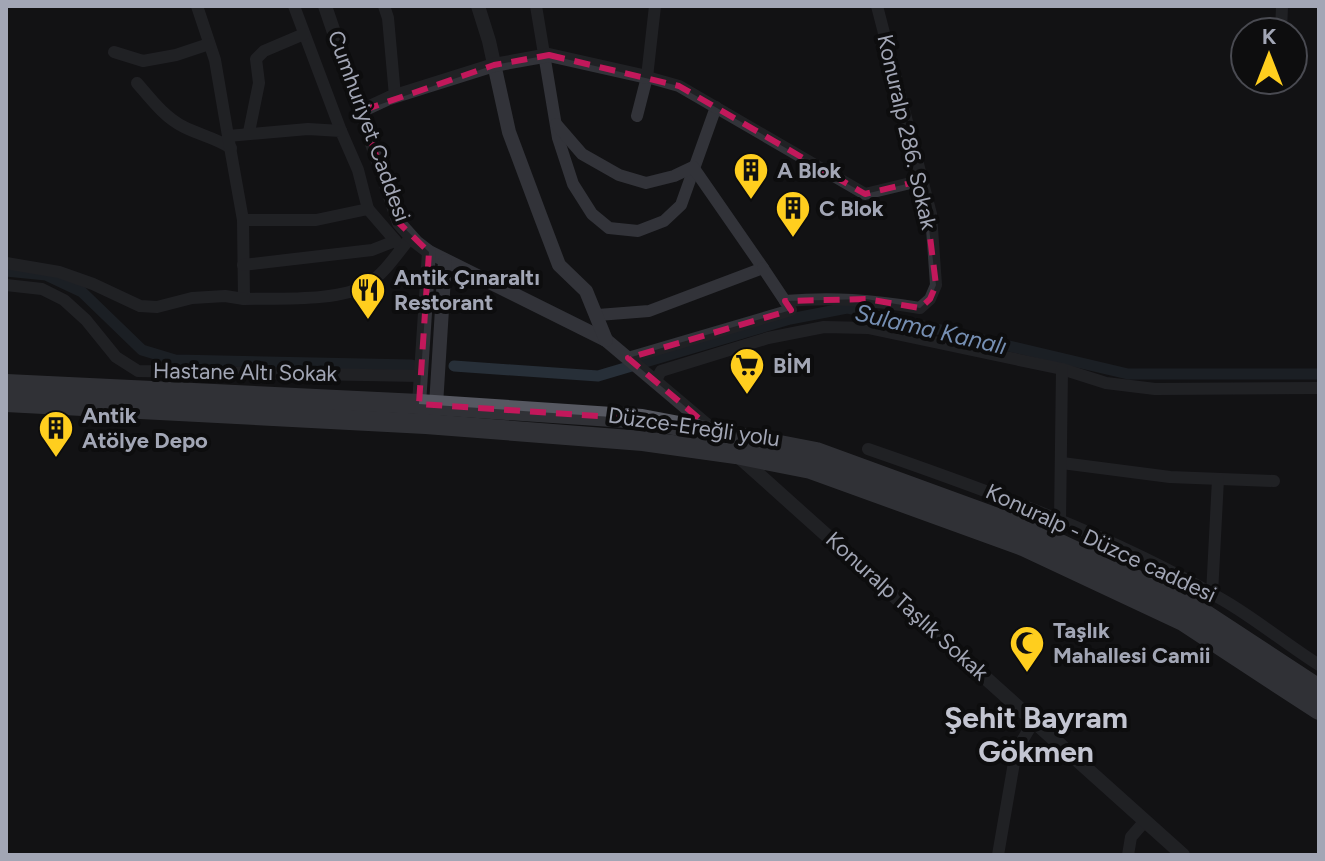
<svg xmlns="http://www.w3.org/2000/svg" width="1325" height="861" font-family="Figtree,sans-serif">
	<style>
		.lines { fill: none; stroke-linecap: round; stroke-linejoin: round }
		.canal { stroke: #272f38; stroke-width: 11 }
		.minor { stroke: #323339; stroke-width: 12 }
		.tertiary { stroke: #323339; stroke-width: 14 }
		.trunk { stroke: #565861; stroke-width: 20 }
		.marked { fill: none; stroke: #c2185b; stroke-width: 6; stroke-dasharray: 16 10; stroke-linejoin: round }
		.labels { text-anchor: middle; dominant-baseline: central; stroke-width: 8; stroke-linejoin: round; paint-order: stroke }
		.street-label { font-size: 22px; fill: #a2a6b5; stroke: #0d0d0e }
		.poi-label { font-size: 22px; font-weight: bold; fill: #a2a6b5; stroke: #0d0d0e; text-anchor: start }
		.water-label { font-size: 24px; font-style: italic; fill: #768fb3; stroke: #0d0d0e }
		.district-label { font-size: 30px; font-weight: bold; fill: #c3c5d1; stroke: #0d0d0e }
	</style>
	<rect width="100%" height="100%" fill="#121214"/>
	<g class="lines">
		<!-- canal -->
		<g class="canal">
			<path d="M6,271L46,275L82,292L142,350L175,360L412,365"/>
			<path d="M454,366L598,376L790,319L847,308L1128,374H1319"/>
		</g>
		<!-- minor -->
		<g class="minor">
			<path d="M197,6L215,60L228,136"/>
			<path d="M294,6L341,131"/>
			<path d="M384,6L388,18L395,96"/>
			<path d="M536,6L558,138L573,184L592,214L609,228L638,231L664,221L681,205L716,107"/>
			<path d="M1281,32L1282,6"/>
			<path d="M114,52L143,61L176,55L209,44"/>
			<path d="M647,77L679,86L865,194L923,180"/>
			<path d="M137,83C150,98 165,118 184,127C200,135 216,138 231,148"/>
			<path d="M637,116L647,77L655,6"/>
			<path d="M556,124L582,154L619,175L646,183L674,176L693,167L763,268L649,311L598,315"/>
			<path d="M249,132L259,83L256,59L264,51L304,34"/>
			<path d="M368,209L400,246"/>
			<path d="M243,220L228,136L308,129L341,131L358,170L368,209L316,220H243L244,299C277,298 341,302 368,284C386,272 398,252 411,237"/>
			<path d="M6,263L59,272L93,284L140,306L157,307L192,298L225,296L244,299"/>
			<path d="M243,265L372,250L395,241"/>
			<path d="M6,285L42,289L64,300L86,320L116,357L138,371L421,376"/>
			<path d="M785,301C833,297 872,300 920,308L930,299L936,285L931,214L877,6"/>
			<path d="M628,358L791,310L763,268"/>
			<path d="M655,382L661,371L768,338L824,327L868,328L1062,369L1106,383L1155,389L1319,388"/>
			<path d="M868,449C989,491 1112,535 1223,600C1256,619 1287,645 1319,665"/>
			<path d="M1062,463L1170,477L1274,481"/>
			<path d="M1060,521L1062,369"/>
			<path d="M1212,594L1218,479"/>
			<path d="M998,855L1016,751L1034,721"/>
			<path d="M1128,855L1131,837L1145,821"/>
		</g>
		<!-- tertiary -->
		<g class="tertiary">
			<path d="M325,6L399,223L416,242L429,252L606,340L715,432"/>
			<path d="M478,6L489,41L509,132L540,215L559,265L586,291L606,340"/>
			<path d="M361,111L389,98L494,65L549,55L647,77"/>
			<path d="M422,411L419,404L429,252"/>
			<path d="M433,411L436,405L445,261"/>
			<path d="M737,455L1183,855"/>
		</g>
		<!-- trunk -->
		<g class="trunk">
			<path d="M6,384L419,404L642,419L816,452L1030,530L1191,605L1319,689"/>
			<path d="M6,402L426,424L643,441L736,454L811,469L1023,546L1183,621L1319,710"/>
		</g>
	</g>
	<!-- marked area -->
	<path d="M0 0H1325V861H0ZM549,55L679,86L865,194L923,180L936,285L930,299L920,308L866,299L785,301L791,310L628,358L715,432L642,419L419,404L429,252L399,223L361,111L494,65Z" fill="#121214" fill-opacity=".55" fill-rule="evenodd"/>
	<path class="marked" d="M549,55L679,86L865,194L923,180L936,285L930,299L920,308L866,299L785,301L791,310L628,358L715,432L642,419L419,404L429,252L399,223L361,111L494,65Z"/>
	<!-- icons -->
	<defs>
		<g id="building-pin" transform="scale(1.8)"><path d="M0 17L-7.5 6A9.5 9.5 0 1 1 7.5 6Z" fill="#ffce1e" stroke="#0d0d0e"/><path d="M-4-6H4V6H1V3H-1V6H-4ZM-2.5-4.3h1.7v1.8h-1.7ZM.8-4.3h1.7v1.8H.8ZM-2.5-1h1.7V.8h-1.7ZM.8-1h1.7V.8H.8Z" fill="#111"/></g>
		<g id="restaurant-pin" transform="scale(1.8)"><path d="M0 17L-7.5 6A9.5 9.5 0 1 1 7.5 6Z" fill="#ffce1e" stroke="#0d0d0e"/><path d="M-5-6h1v4h1v-4h1v4h1v-4h1v5L-1.5 .5V6h-2V.5L-5-1ZM5-6V6H3V1.5H1.5Q1.5-4 5-6Z" fill="#111"/></g>
		<g id="supermarket-pin" transform="scale(1.8)"><path d="M0 17L-7.5 6A9.5 9.5 0 1 1 7.5 6Z" fill="#ffce1e" stroke="#0d0d0e"/><path d="M-6-5.5h2.5l.6 2H6L4.5 2H-2.5L-4.4-4H-6ZM-1.5 3.2a1.3 1.3 0 1 0 .1 0ZM3 3.2a1.3 1.3 0 1 0 .1 0Z" fill="#111"/></g>
		<g id="mosque-pin" transform="scale(1.8)"><path d="M0 17L-7.5 6A9.5 9.5 0 1 1 7.5 6Z" fill="#ffce1e" stroke="#0d0d0e"/><path d="M3.5-4.9A6 6 0 1 0 3.5 4.9A5 5 0 1 1 3.5-4.9Z" fill="#111"/></g>
	</defs>
	<g fill-rule="evenodd">
		<use href="#building-pin" x="751" y="170"/>
		<use href="#building-pin" x="793" y="208"/>
		<use href="#restaurant-pin" x="368" y="290"/>
		<use href="#supermarket-pin" x="747" y="365"/>
		<use href="#building-pin" x="56" y="428"/>
		<use href="#mosque-pin" x="1027" y="643"/>
	</g>
	<g class="labels">
		<!-- street labels -->
		<g class="street-label">
			<text transform="translate(369 126) rotate(70)">Cumhuriyet Caddesi</text>
			<text transform="translate(907 132) rotate(77)">Konuralp 286. Sokak</text>
			<text transform="translate(245 372) rotate(1)">Hastane Altı Sokak</text>
			<text transform="translate(694 427) rotate(8)">Düzce-Ereğli yolu</text>
			<text transform="translate(1101 543) rotate(25)">Konuralp - Düzce caddesi</text>
			<text transform="translate(907 606) rotate(42)">Konuralp Taşlık Sokak</text>
		</g>
		<!-- poi labels -->
		<g class="poi-label">
			<text x="777" y="170">A Blok</text>
			<text x="819" y="208">C Blok</text>
			<text x="394" y="277">Antik Çınaraltı<tspan x="394" dy="25">Restorant</tspan></text>
			<text x="773" y="365">BİM</text>
			<text x="82" y="415">Antik<tspan x="82" dy="25">Atölye Depo</tspan></text>
			<text x="1053" y="630">Taşlık<tspan x="1053" dy="25">Mahallesi Camii</tspan></text>
		</g>
		<!-- water labels -->
		<g class="water-label">
			<text transform="translate(931 329) rotate(13)">Sulama Kanalı</text>
		</g>
		<!-- district labels -->
		<g class="district-label">
			<text x="1036" y="717">Şehit Bayram<tspan x="1036" dy="34">Gökmen</tspan></text>
		</g>
	</g>
	<!-- border -->
	<rect width="1325" height="861" fill="none" stroke="#a2a6b5" stroke-width="16"/>
	<!-- north arrow -->
	<g transform="translate(1269 56)"><circle r="38" fill="#0d0d0e" stroke="#494a51" stroke-width="2"/>
	<path d="M0-6L14 30L0 20L-14 30Z" fill="#ffce1e"/>
	<text y="-12" font-size="22" font-weight="bold" text-anchor="middle" fill="#a2a6b5">K</text>
	</g>
</svg>
